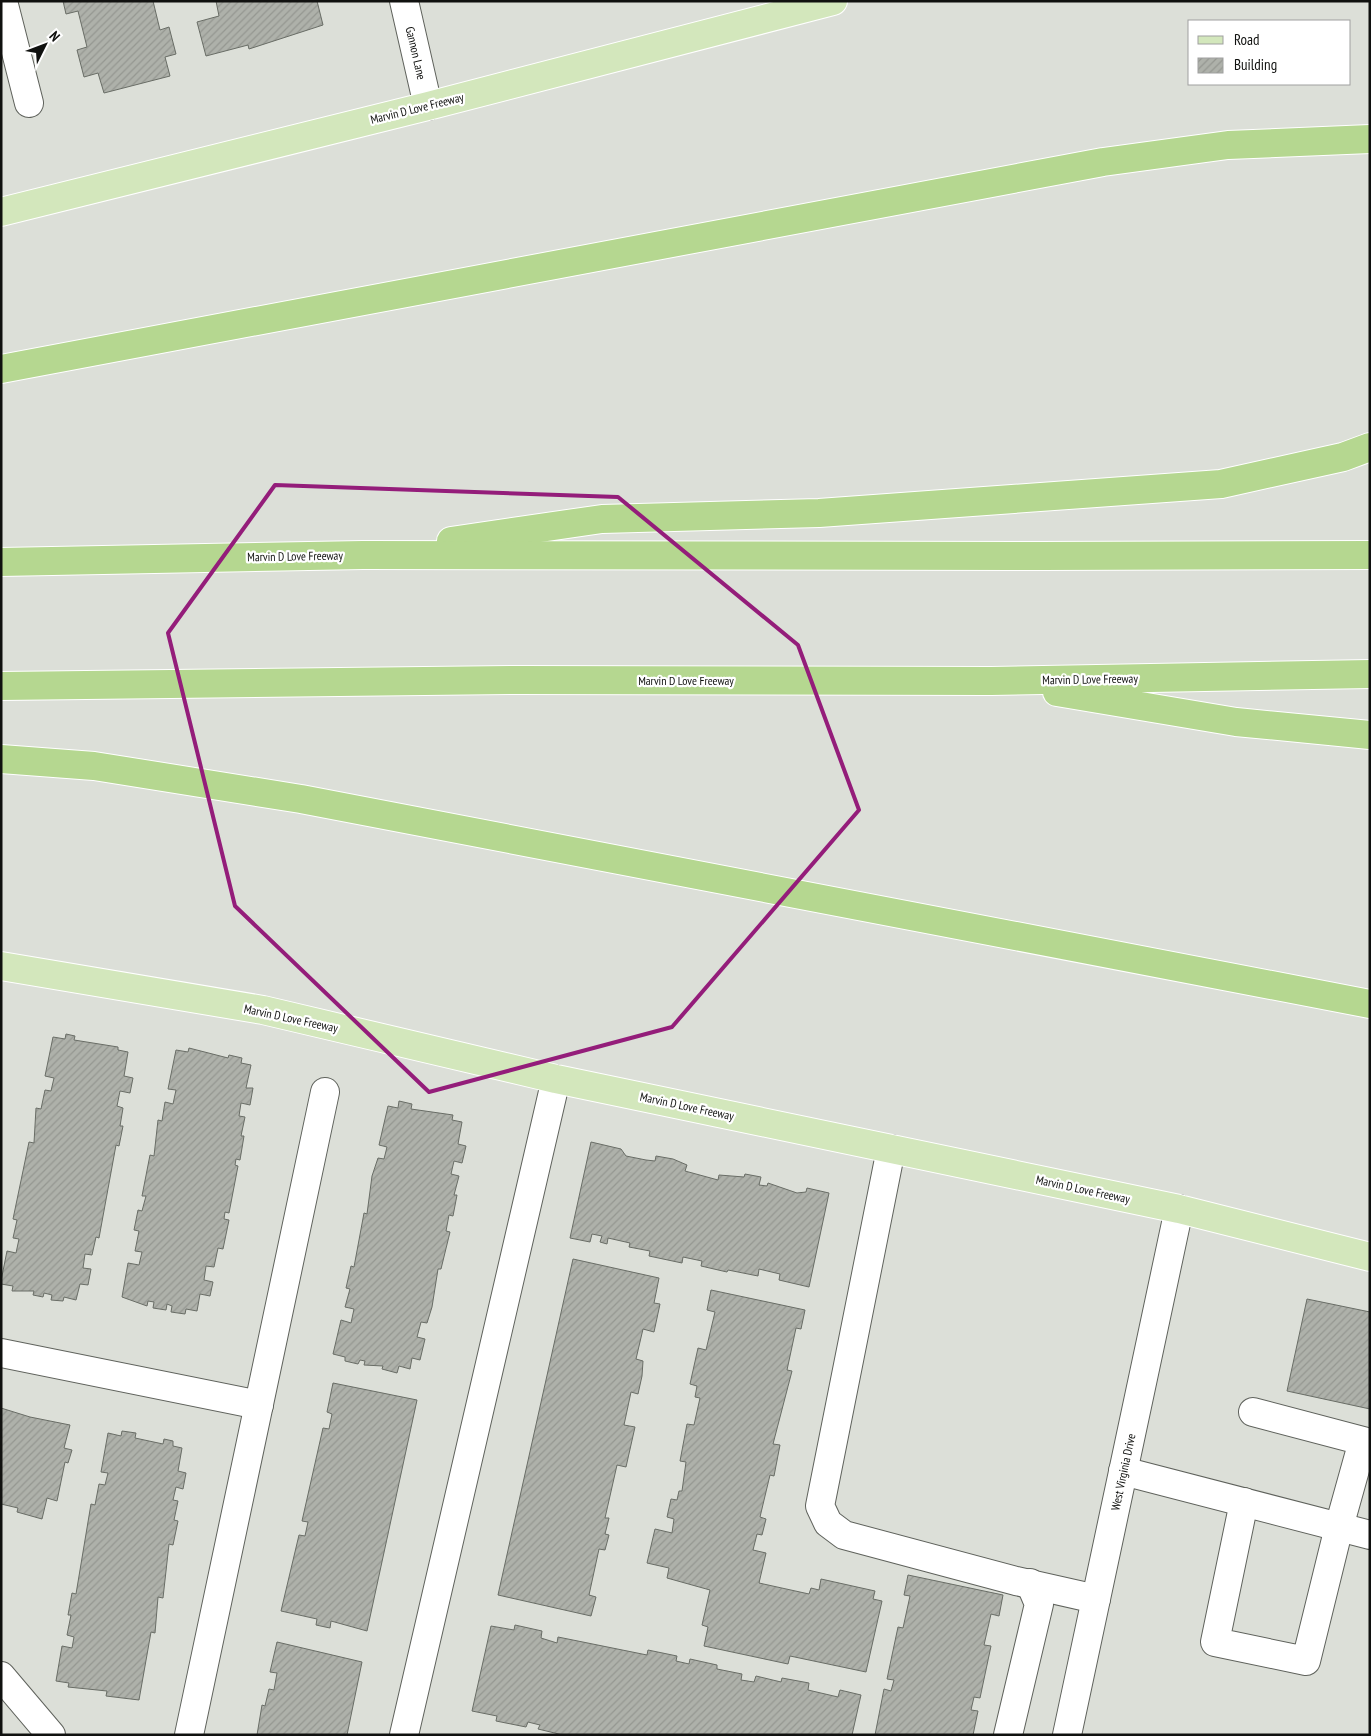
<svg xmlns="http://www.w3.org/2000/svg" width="1371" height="1736" font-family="'PT Sans Narrow',sans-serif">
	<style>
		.building { fill: url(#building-hatch); stroke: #696d66 }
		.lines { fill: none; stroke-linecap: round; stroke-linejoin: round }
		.minor-casing { stroke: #5f625c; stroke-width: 30 }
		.major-casing { stroke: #fff; stroke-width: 30 }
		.highway-casing { stroke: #fff; stroke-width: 30 }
		.minor { stroke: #fff; stroke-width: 28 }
		.major { stroke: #d3e7bc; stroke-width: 28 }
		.highway { stroke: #b5d790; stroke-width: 28 }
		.marked { fill: none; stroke: #941d7a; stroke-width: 4; stroke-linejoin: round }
		.labels { text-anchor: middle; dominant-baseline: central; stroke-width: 4.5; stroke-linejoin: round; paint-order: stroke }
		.street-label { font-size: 12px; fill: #10110f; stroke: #fff }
	</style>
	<defs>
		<pattern id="building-hatch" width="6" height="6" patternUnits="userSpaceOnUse" patternTransform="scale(1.25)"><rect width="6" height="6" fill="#aeb1aa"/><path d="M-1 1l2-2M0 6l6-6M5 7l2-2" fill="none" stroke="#959791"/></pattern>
	</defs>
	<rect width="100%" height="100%" fill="#dcdfd8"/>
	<!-- building -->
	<g class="building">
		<path d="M63,1H153L160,30L169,27L176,54L165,57L170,76L104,93L98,73L84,77L77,50L87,47L78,11L66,14Z"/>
		<path d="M216,1H317L323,25L249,49L248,45L206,56L197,22L219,16Z"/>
		<path d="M66,1034L75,1036L74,1040L118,1047V1050L128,1052L124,1076L133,1078L130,1093L120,1091L117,1106L123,1108L120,1126H123L119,1146L116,1145L99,1238L96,1237L92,1255L85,1254L83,1268L91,1269L88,1285L80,1284L76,1300L64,1297L63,1301L51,1300L52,1295L44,1293L43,1297L33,1295L34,1291H12L13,1286L1,1284V1281L7,1251L16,1253L19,1239L13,1238L17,1220L13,1219L29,1142L34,1143L36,1108L41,1109L45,1090L51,1091L54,1078L45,1076L53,1037L65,1039Z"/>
		<path d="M189,1048L228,1058L229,1055L242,1058L241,1063L251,1065L246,1088H253L250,1105L241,1103L239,1116L245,1117L241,1136H244L240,1160L236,1159L235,1165L238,1166L229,1213L225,1212L224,1219L229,1220L223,1249L218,1248L214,1267L206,1266L204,1280L213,1282L210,1296L200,1294L197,1311L186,1309L185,1314L171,1312L172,1306L167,1304L166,1310L153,1308L154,1302L148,1301L147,1306L122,1297L128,1263L139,1265L142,1252L135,1251L139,1231L134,1230L138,1210L142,1211L146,1196H142L150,1155L154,1156L158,1120L162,1121L165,1102L173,1104L176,1090L168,1089L176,1050L188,1052Z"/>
		<path d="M399,1101L412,1104L411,1109L453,1115L452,1120L462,1122L458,1144L466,1146L462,1163L454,1161L451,1174L459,1176L454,1195H457L453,1216L449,1215L446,1231L450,1232L441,1269H438L432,1307L427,1323L421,1322L417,1337L425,1339L420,1360L412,1358L410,1369L399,1366L397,1373L382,1369L383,1366L364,1365L365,1361L360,1360L358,1364L345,1361V1357L333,1354L341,1320L351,1323L354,1309L345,1307L350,1289L346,1288L351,1266L354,1267L364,1213L367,1214L372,1176L378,1158L384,1159L387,1147L379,1145L388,1106L398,1108Z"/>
		<path d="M591,1142L621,1149L626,1156L646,1160L655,1161L656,1156L673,1159L687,1165L685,1171L718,1180L719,1175L744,1177L745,1174L761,1177L759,1185L767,1186L768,1183L797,1193L806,1192L807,1188L829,1193L809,1287L779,1280L780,1274L759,1269L758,1276L728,1270L727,1272L701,1266L702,1261L683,1257L682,1263L649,1256L650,1251L629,1247L630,1243L608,1238L607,1244L600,1242L602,1236L592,1234L590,1242L570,1238Z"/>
		<path d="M573,1259L659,1278L654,1303L660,1304L654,1332L643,1329L636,1359L643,1361L642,1376L638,1394L631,1392L624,1425L635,1427L626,1467L617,1465L605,1518H609L605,1534L609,1535L605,1550L599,1549L589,1595L596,1597L591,1616L498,1595Z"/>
		<path d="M711,1290L805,1310L801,1329L796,1328L787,1370L792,1371L773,1444L780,1445L774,1476L770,1475L760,1517L766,1519L762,1535L757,1534L753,1550L766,1553L759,1583L809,1594L811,1588L819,1590L821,1579L875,1591L873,1599L882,1601L866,1672L790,1656L788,1664L704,1646L708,1627L702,1625L710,1590L667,1578L669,1568L647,1563L655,1529L672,1533L674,1519L667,1517L671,1499L677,1500L679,1491H682L686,1462L680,1461L687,1424L694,1425L700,1398L695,1397L697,1386L690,1384L698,1348L706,1350L715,1312L707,1310Z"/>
		<path d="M1307,1299L1370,1312V1409L1287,1391Z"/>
		<path d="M333,1383L417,1400L367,1631L331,1621L330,1628L316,1625L317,1619L281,1611L299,1535L305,1536L308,1522L302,1521L323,1428L329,1429L332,1414L327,1412Z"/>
		<path d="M1,1408L30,1417L70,1425L64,1448L72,1450L68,1463L65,1462L57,1501L47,1498L42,1519L17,1512L18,1508L1,1504Z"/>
		<path d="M122,1431L136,1433L135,1438L163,1444L164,1439L173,1441V1446L182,1448L178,1471L186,1473L183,1489L176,1487L173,1500L178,1501L174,1520L178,1521L173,1545L169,1544L163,1598L158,1597L155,1633L151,1632L139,1700L106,1696L107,1691L68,1687L69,1683L56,1681L62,1646L72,1648L74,1637L67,1635L71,1615H68L72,1593L76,1594L91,1504L95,1505L99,1484L105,1485L108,1473L101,1472L108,1433L121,1436Z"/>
		<path d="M908,1575L1003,1595L999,1616L991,1614L984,1645L991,1646L980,1698L974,1697L971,1710L978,1711L973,1735H875L884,1689L891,1691L894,1680L887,1679L898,1627L903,1628L910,1596L904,1595Z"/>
		<path d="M515,1625L542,1631L541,1638L557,1643L558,1637L647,1655L648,1650L677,1656L676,1661L689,1664L690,1659L717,1665V1669L742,1674L741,1680L754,1682L756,1676L781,1682L782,1678L809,1683L808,1690L838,1697L840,1690L861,1695L852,1735H563L538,1729L540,1725L528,1722L526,1727L496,1721L497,1716L472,1711L491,1626L514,1630Z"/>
		<path d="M277,1642L362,1662L347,1735H257L262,1705L265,1706L269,1689L274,1690L277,1673L270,1672Z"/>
	</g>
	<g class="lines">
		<!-- minor casing -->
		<g class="minor-casing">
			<g id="minor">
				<path d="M3,1L29,103"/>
				<path d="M404,1L428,106"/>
				<path d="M891,1149L820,1506L828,1523L844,1535L1016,1581L1096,1599"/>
				<path d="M1,1353L259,1405"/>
				<path d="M1123,1471L1370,1535"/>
				<path d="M1244,1502L1215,1642L1306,1661L1339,1527L1363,1441L1253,1412"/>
				<path d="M1,1676L51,1735"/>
				<path d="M189,1735L325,1092"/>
				<path d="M404,1735L556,1079"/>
				<path d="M1008,1735L1039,1604L1030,1583"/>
				<path d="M1067,1735L1179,1209"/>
			</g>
		</g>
		<!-- major casing -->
		<g class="major-casing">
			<g id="major">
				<path d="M1,212L428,106L833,1"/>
				<path d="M1,966L263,1010L556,1079L1179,1209L1370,1257"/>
			</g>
		</g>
		<!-- highway casing -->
		<g class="highway-casing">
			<g id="highway">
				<path d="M1,369L1103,162L1228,145L1370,139"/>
				<path d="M451,541L602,519L819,513L1221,484L1343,457L1370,447"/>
				<path d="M1,562L363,555L1040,556L1370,555"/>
				<path d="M1,686L517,680L991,681L1370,674"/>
				<path d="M1057,692L1236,722L1370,735"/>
				<path d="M1,759L94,766L301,799L1370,1004"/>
			</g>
		</g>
		<!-- minor -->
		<use href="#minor" class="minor"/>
		<!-- major -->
		<use href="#major" class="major"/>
		<!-- highway -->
		<use href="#highway" class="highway"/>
	</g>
	<!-- marked area -->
	<path class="marked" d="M275,485L618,497L798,645L859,810L672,1027L429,1092L235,906L168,633Z"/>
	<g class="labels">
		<!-- street labels -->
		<g class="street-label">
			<text transform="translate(416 53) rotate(77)">Gannon Lane</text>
			<text transform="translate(417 108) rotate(-14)">Marvin D Love Freeway</text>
			<text transform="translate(295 556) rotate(-1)">Marvin D Love Freeway</text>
			<text transform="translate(1090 679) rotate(-1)">Marvin D Love Freeway</text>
			<text x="686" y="680">Marvin D Love Freeway</text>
			<text transform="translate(291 1018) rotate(12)">Marvin D Love Freeway</text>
			<text transform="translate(687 1106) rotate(12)">Marvin D Love Freeway</text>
			<text transform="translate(1083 1189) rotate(12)">Marvin D Love Freeway</text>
			<text transform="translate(1123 1472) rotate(-78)">West Virginia Drive</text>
		</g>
	</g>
	<!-- border -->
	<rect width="1371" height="1736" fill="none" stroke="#10110f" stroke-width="5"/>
	<!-- legend -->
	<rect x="1188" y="20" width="162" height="65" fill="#ffffff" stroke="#9fa09f"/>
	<rect x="1198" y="36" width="25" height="8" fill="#d3e7bc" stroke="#9fa09f"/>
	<text x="1234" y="45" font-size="15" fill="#10110f">Road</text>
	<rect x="1198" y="58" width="25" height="15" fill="url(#building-hatch)" stroke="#9fa09f"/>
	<text x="1234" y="70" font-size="15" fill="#10110f">Building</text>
	<!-- north arrow -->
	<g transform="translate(45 45) rotate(48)" stroke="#ffffff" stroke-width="4" paint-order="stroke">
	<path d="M0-4L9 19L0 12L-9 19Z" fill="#10110f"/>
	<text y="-8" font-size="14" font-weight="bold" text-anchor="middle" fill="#10110f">N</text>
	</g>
</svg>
